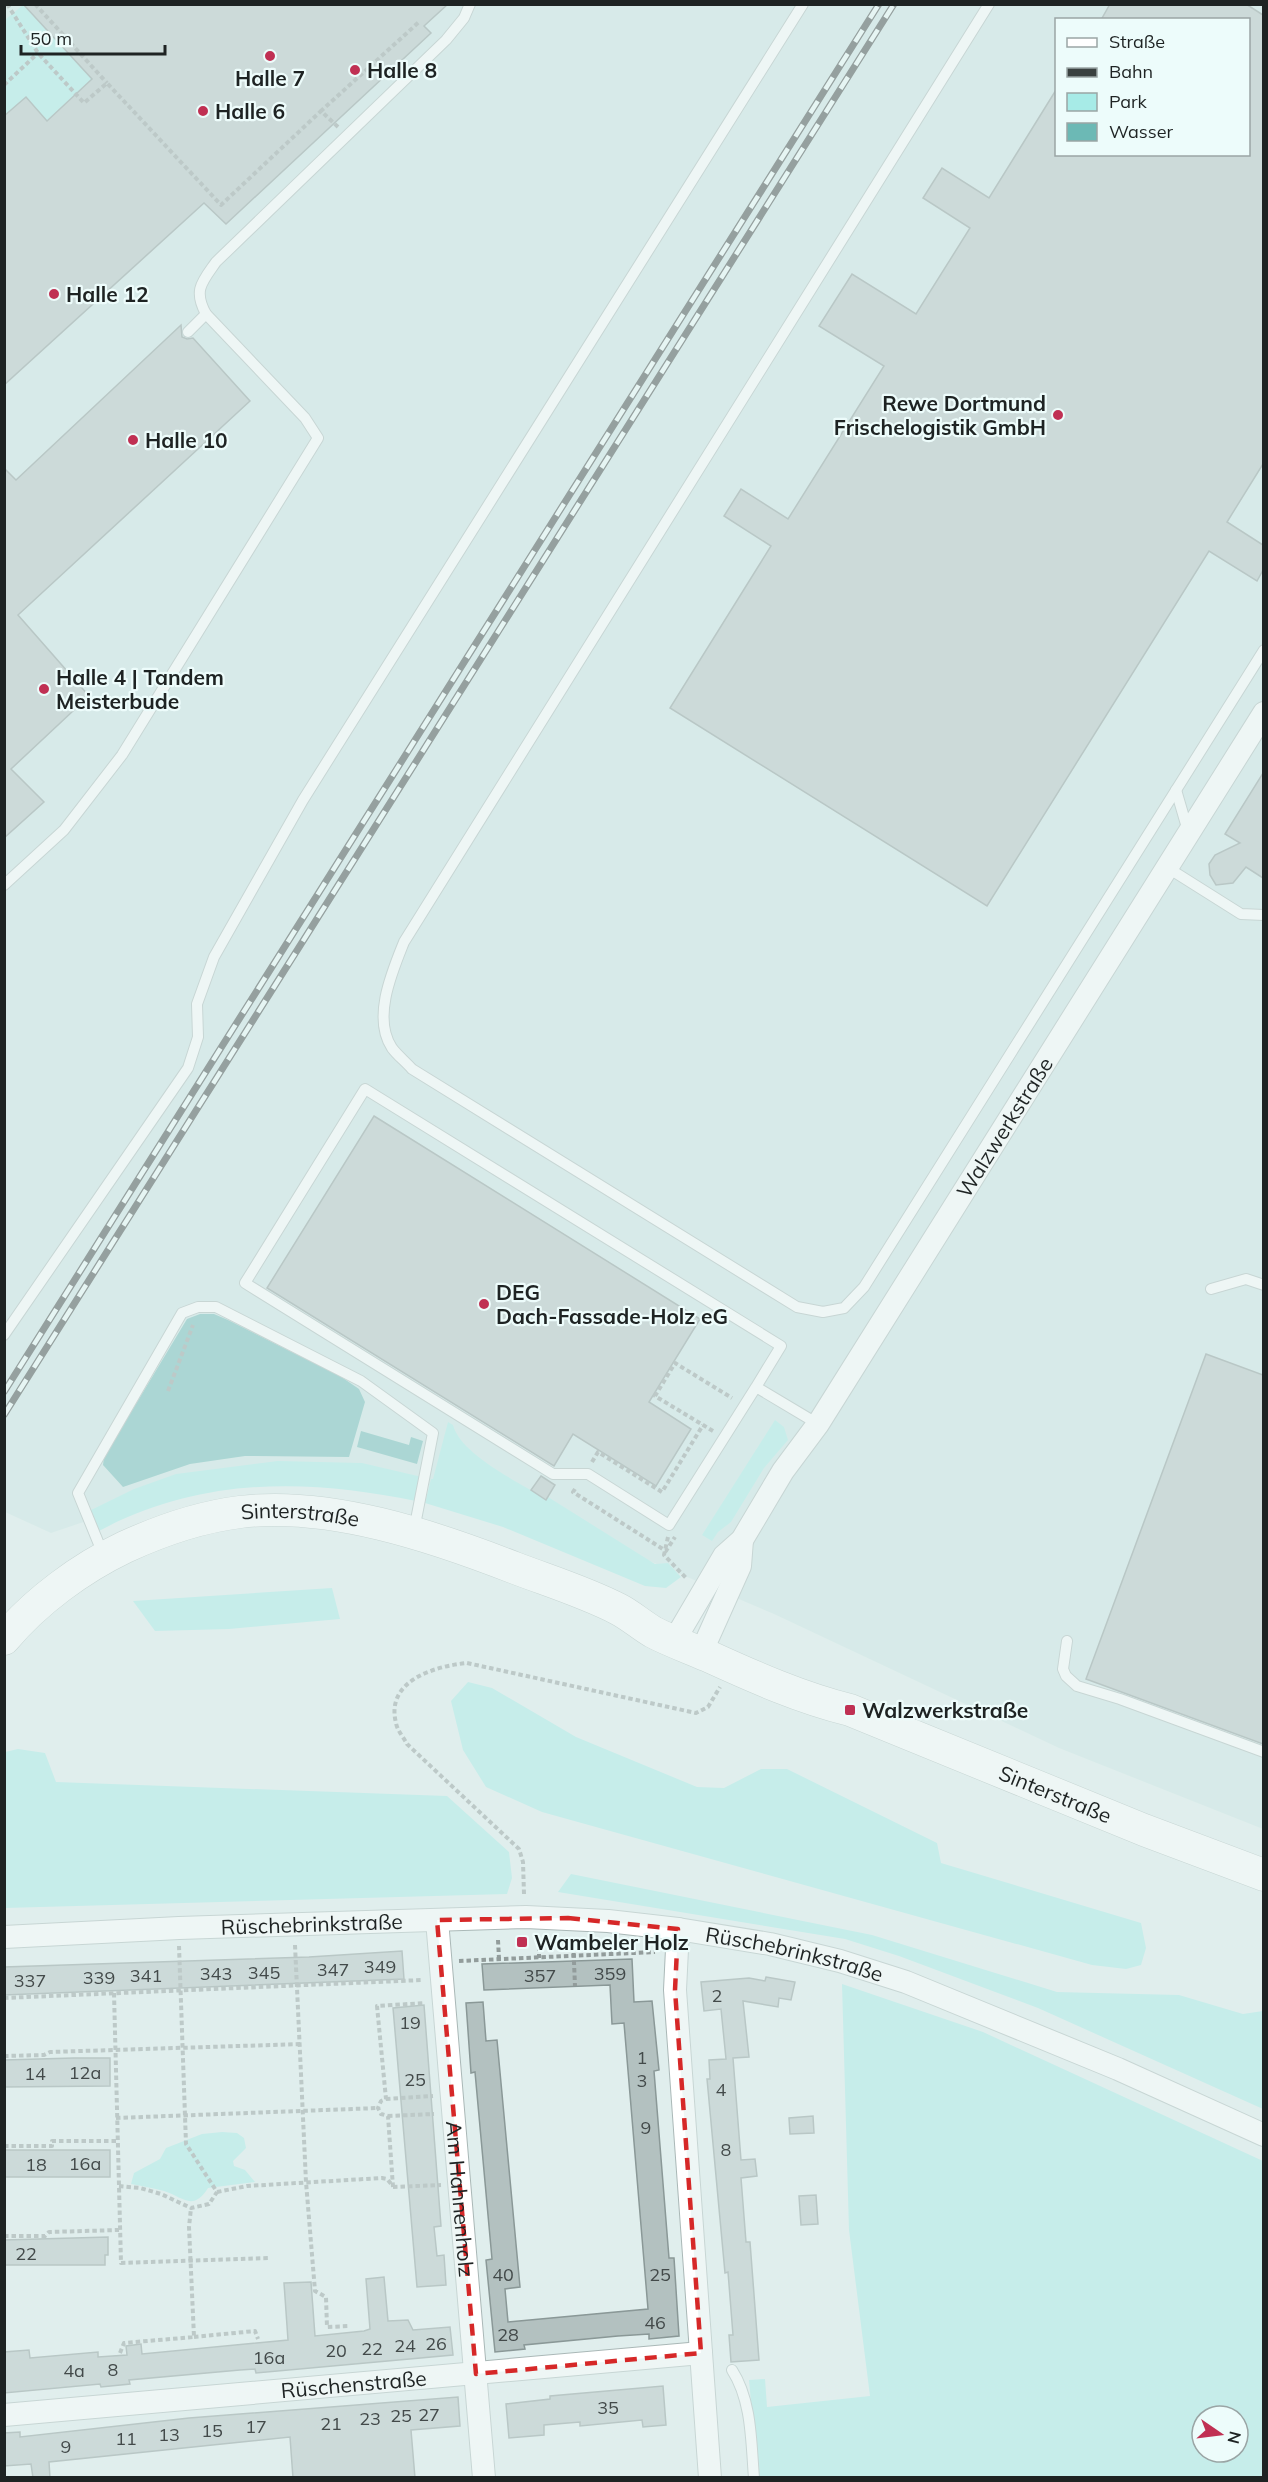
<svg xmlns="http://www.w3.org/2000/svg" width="1268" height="2482" font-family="Mulish,sans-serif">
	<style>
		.built { fill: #cde5e4; fill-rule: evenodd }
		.green { fill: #a7ebe7; fill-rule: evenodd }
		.water { fill: #6cb9b5 }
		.building { fill: #b3c1c0; stroke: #8a9897; stroke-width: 1.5 }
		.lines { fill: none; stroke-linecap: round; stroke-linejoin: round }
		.lane-casing { stroke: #aab8b7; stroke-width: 12 }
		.street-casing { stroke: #aab8b7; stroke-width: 24 }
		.secondary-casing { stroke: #aab8b7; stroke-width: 33 }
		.path { stroke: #929c9b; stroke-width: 4; stroke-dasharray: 4.5 3; stroke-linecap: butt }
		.lane { stroke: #fff; stroke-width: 10 }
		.street { stroke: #fff; stroke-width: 22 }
		.secondary { stroke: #fff; stroke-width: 32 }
		.rail-casing { stroke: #3a4140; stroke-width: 7 }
		.rail { stroke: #edfcfb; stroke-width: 4.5; stroke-dasharray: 14; stroke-linecap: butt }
		.marked { fill: none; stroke: #d62828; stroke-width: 4.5; stroke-dasharray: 12 8; stroke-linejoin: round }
		.poi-dot { fill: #c03053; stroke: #edfcfb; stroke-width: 2 }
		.labels { text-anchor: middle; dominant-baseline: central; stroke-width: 4.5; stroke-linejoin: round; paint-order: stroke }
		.number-label { font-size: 18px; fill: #434a4a }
		.poi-label { font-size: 21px; font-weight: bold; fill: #1e2323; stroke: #edfcfb; text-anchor: start }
		.street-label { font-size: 21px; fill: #1e2323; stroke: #edfcfb }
	</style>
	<rect width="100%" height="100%" fill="#e0eeed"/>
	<!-- built -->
	<path class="built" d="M5,5H1263V1829L1059,1748L774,1614L483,1490L342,1478L220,1476L51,1533L5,1512ZM1056,20H1248V154H1056Z"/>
	<!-- green -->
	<g class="green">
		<path d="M23,5L92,79L5,159V20Z"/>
		<path d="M775,1420L784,1427L788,1440L764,1468L731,1522L718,1532L712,1541L702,1535Z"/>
		<path d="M448,1422L453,1425C461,1455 520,1483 546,1499L548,1497L655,1564L668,1563L681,1577L666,1588L645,1586L503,1527L425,1503L431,1479H433Z"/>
		<path d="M278,1461L362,1463L422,1477L416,1501C306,1478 199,1477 97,1532L89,1511L134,1489L176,1474Z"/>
		<path d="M332,1588L340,1619L229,1629L155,1631L133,1601Z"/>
		<path d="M468,1682L492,1688L576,1737L697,1787L724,1788L761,1769H787L937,1843L941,1863L1141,1923L1146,1948L1141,1965L1126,1969L1092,1965L542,1812L486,1787L463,1750L451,1701Z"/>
		<path d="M18,1749L45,1753L56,1782L447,1796L509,1852L512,1878L507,1894L5,1908V1752Z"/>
		<path d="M571,1874L872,1935L1057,1992L1179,1995L1243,2014L1263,2011V2109L1038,2008L899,1956L845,1939L558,1892Z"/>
		<path d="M842,1984L983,2032L1263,2161V2477H758L749,2380L765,2379L767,2407L870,2396L849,2230ZM1202,2416H1238V2452H1202Z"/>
		<path d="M222,2132L237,2133L244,2138L246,2148L233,2161L234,2166L245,2170L255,2182L208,2188C193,2212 183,2197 164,2191C153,2188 142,2186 131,2184L134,2173L160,2159L166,2148L202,2134Z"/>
	</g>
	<!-- water -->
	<g class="water">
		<path d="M200,1314H214L228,1320L340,1376L359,1389L365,1402L349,1457L245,1456L190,1464L123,1487L103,1465L104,1457L187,1319Z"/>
		<path d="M361,1431L409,1445L411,1437L423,1441L417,1464L357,1447Z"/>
	</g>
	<!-- building -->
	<g class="building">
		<path d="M23,4H448L424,26L431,33L226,224L204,203L4,385V116L26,97L47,121L92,79Z"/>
		<path d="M1110,4H1246L1263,15V464L1227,522L1263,545V570L1257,581L1209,551L987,906L670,708L771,546L724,516L741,489L788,519L884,366L819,326L852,274L916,314L970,228L923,198L942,168L989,198L1056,90V154H1248V20H1101Z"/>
		<path d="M181,325L182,337L187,339L193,338L250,401L18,615L89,696L11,769L44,802L4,838V468L16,480Z"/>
		<path d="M1263,773V878L1246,867L1233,883L1216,885L1210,875L1209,864L1215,855L1240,843L1225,834Z"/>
		<path d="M374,1116L700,1319L649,1402L691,1429L656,1486L573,1434L554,1466L267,1288Z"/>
		<path d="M1206,1354L1263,1375V1744L1086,1679Z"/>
		<path d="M541,1476L555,1485L546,1500L531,1490Z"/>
		<path d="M402,1951L404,1979L4,1995V1967L309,1957Z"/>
		<path d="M632,1959L634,2002L652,2001L659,2070L654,2071L669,2258H674L679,2336L649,2339V2334L618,2336L524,2345L525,2349L495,2352L486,2260L492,2259L475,2072L471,2073L466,2003L483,2002L486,2041L497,2040L520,2287L505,2289L508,2322L648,2309L624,2023L612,2024L610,1985L484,1990L482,1964Z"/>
		<path d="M766,1977L795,1982L791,2000L779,1998L778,2007L743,2001L749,2057L733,2058L741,2160L755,2159L757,2176L741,2178L746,2242H750L759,2360L731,2362L729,2335H733L728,2272L725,2273L707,2079H710L709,2060L726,2059L721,2009L704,2011L701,1982L749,1978L765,1981Z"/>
		<path d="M424,2005L441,2226L434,2227L437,2256L444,2255L446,2285L417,2287L393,2008Z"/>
		<path d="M74,2058H110V2086L4,2087V2060Z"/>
		<path d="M813,2116L814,2133L790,2134L789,2118Z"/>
		<rect x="4" y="2150" width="106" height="27"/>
		<path d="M816,2195L818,2224L801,2225L799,2196Z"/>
		<path d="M108,2237V2255H105V2265H4V2240Z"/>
		<path d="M384,2277L388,2321L408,2320L413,2330L450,2327L453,2355L256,2373L255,2369L240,2370L129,2380L130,2384L101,2387L100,2384L4,2393V2352L29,2350L30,2358L98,2352V2357L127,2355L126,2346L141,2344L142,2354L288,2340L284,2283L311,2282L315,2336L364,2331L370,2329L366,2279Z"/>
		<path d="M663,2386L666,2425L643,2427L642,2420L580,2426V2422L544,2425V2435L509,2438L506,2404L550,2399V2396Z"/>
		<path d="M458,2397L460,2426L411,2430L415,2478H293L290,2437L49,2462L50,2478H33L31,2464L4,2466V2433L20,2432V2437L189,2418Z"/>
	</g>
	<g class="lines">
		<!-- lane casing -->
		<g class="lane-casing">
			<g id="lane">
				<path d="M989,4L404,942C392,972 372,1018 392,1048C397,1055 406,1062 412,1069L797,1307L823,1312L844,1308L864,1287L1264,650"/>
				<path d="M188,332L206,314"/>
				<path d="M1176,790L1188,831"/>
				<path d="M1168,868L1241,914L1264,915"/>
				<path d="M4,885L64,830L122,755L318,438L305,418L206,314C193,290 202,282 216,262L446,40L464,18L470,4"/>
				<path d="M1211,1289L1246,1279L1264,1285"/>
				<path d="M4,1335L188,1068L198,1037L197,1004L214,957L303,800L803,4"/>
				<path d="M756,1387L669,1525L588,1474H553L245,1283L365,1089L781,1346L756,1387L818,1424"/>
				<path d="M103,1554L78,1493L182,1313L198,1307H216L361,1381L433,1433L414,1530"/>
				<path d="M1067,1641L1063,1669L1066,1676L1077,1686L1120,1699L1264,1752"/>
				<path d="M732,2370C752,2401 751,2442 754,2478"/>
			</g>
		</g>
		<!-- street casing -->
		<g class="street-casing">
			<g id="street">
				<path id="s1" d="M674,1641L724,1556L742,1540L783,1471L818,1424L1264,713"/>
				<path d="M701,1653L740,1566L742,1540"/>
				<path id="s2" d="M437,1920L484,2478"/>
				<path d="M678,1929L675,1990L710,2478"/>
				<path id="s3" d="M4,1937L179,1928L526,1917L608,1921L678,1929L770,1944L840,1961L906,1982L1118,2069L1264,2135"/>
				<path id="s4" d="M4,2415L701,2353"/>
			</g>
		</g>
		<!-- secondary casing -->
		<g class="secondary-casing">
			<g id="secondary">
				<path id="s5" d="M4,1639C36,1601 81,1568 125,1547C162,1530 200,1517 240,1512C329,1501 433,1536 515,1568C549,1581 585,1592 618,1609C630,1615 641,1625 653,1632C670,1641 690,1648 708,1656C754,1677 801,1698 850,1710L1144,1830L1264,1875"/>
			</g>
		</g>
		<!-- path -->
		<g class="path">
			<path d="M7,4L38,53L84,103L107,83L221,205L321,111"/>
			<path d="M35,4L107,83"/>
			<path d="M4,85L38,53"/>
			<path d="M338,127L321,111L419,22"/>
			<path d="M168,1391L193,1325"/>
			<path d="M713,1431L655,1396L675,1363L732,1398"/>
			<path d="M592,1462L598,1452L662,1492L703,1425"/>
			<path d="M575,1489L573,1492L666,1551L675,1537"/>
			<path d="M668,1537L664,1555L687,1579"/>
			<path d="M524,1894L523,1862L519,1849L407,1744C404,1738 397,1730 396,1723C385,1680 436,1666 467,1663L696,1713L708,1707L720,1687"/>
			<path d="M573,1938L575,1986"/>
			<path d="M539,1939V1958"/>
			<path d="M498,1940L499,1959"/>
			<path d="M609,1940L610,1955"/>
			<path d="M295,1945L306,2182L315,2291L326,2297L327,2327L350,2326"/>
			<path d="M459,1961L655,1952"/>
			<path d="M114,1993L121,2263L270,2258"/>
			<path d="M4,1998L423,1980"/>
			<path d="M4,2056L44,2055L50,2052L302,2044"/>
			<path d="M386,2099L433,2096"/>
			<path d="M388,2116L434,2114"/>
			<path d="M116,2118L378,2108"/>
			<path d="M4,2146H52V2141H117"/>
			<path d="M119,2186L140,2188L161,2194L191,2208L209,2204L217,2192L186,2144L179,1946"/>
			<path d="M393,2187L388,2116L381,2114L378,2108L381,2101L386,2099L377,2006L425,2003"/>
			<path d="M393,2187L441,2185"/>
			<path d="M217,2192L247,2186L382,2178L387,2179L393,2186"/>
			<path d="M4,2236H45L49,2232L119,2230"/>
			<path d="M194,2337L255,2331L258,2339"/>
			<path d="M120,2353L124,2343L194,2337L189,2227L191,2208"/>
		</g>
		<!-- lane -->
		<use href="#lane" class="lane"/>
		<!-- street -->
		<use href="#street" class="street"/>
		<!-- secondary -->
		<use href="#secondary" class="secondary"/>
		<!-- rail casing -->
		<g class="rail-casing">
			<g id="rail">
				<path d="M4,1392L879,4"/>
				<path d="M4,1415L894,4"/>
			</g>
		</g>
		<!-- rail -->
		<use href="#rail" class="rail"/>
	</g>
	<!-- marked area -->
	<path d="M0 0H1268V2482H0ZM568,1918L678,1929L675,1990L701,2353L476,2374L437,1920Z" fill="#e0eeed" fill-opacity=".55" fill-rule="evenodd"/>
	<path class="marked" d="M568,1918L678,1929L675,1990L701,2353L476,2374L437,1920Z"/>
	<!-- markers -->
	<g class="poi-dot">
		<circle cx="270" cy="56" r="6"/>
		<circle cx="355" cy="70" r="6"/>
		<circle cx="203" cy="111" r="6"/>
		<circle cx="54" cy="294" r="6"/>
		<circle cx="1058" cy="415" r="6"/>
		<circle cx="133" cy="440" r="6"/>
		<circle cx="44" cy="689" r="6"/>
		<circle cx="484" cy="1304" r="6"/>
		<rect x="844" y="1704" width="12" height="12" rx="3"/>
		<rect x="516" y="1936" width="12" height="12" rx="3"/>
	</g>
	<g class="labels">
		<!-- number labels -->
		<g class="number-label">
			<text x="380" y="1966">349</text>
			<text x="333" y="1969">347</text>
			<text x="264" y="1972">345</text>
			<text x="216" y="1973">343</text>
			<text x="610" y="1973">359</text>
			<text x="146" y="1975">341</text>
			<text x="540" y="1975">357</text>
			<text x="99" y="1977">339</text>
			<text x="30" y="1980">337</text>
			<text x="717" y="1995">2</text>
			<text x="410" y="2022">19</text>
			<text x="642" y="2057">1</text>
			<text x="85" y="2072">12a</text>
			<text x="35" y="2073">14</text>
			<text x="415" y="2079">25</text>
			<text x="642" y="2080">3</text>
			<text x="721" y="2089">4</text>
			<text x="646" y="2127">9</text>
			<text x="726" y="2149">8</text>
			<text x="85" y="2163">16a</text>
			<text x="36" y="2164">18</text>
			<text x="26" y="2253">22</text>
			<text x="503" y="2274">40</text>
			<text x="660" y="2274">25</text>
			<text x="655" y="2322">46</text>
			<text x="508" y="2334">28</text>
			<text x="436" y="2343">26</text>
			<text x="405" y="2345">24</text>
			<text x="372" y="2348">22</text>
			<text x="336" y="2350">20</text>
			<text x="269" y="2357">16a</text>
			<text x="113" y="2369">8</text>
			<text x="74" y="2370">4a</text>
			<text x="608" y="2407">35</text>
			<text x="429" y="2414">27</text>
			<text x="401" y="2415">25</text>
			<text x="370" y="2418">23</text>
			<text x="331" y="2423">21</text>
			<text x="256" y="2426">17</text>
			<text x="212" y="2430">15</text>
			<text x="169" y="2434">13</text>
			<text x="126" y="2438">11</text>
			<text x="66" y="2446">9</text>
		</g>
		<!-- poi labels -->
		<g class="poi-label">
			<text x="367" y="70">Halle 8</text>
			<text x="270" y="78" text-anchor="middle">Halle 7</text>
			<text x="215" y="111">Halle 6</text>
			<text x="66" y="294">Halle 12</text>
			<text x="1046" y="403" text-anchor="end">Rewe Dortmund<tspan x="1046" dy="24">Frischelogistik GmbH</tspan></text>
			<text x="145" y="440">Halle 10</text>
			<text x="56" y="677">Halle 4 | Tandem<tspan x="56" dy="24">Meisterbude</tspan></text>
			<text x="496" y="1292">DEG<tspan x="496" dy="24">Dach-Fassade-Holz eG</tspan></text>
			<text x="862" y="1710">Walzwerkstraße</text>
			<text x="534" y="1942">Wambeler Holz</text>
		</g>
		<!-- street labels -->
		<g class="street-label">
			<text stroke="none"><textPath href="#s1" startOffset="612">Walzwerkstraße</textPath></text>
			<text stroke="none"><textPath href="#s5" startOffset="334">Sinterstraße</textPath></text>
			<text stroke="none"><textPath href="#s5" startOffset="1144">Sinterstraße</textPath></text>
			<text stroke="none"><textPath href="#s3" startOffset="308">Rüschebrinkstraße</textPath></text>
			<text stroke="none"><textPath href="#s3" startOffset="794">Rüschebrinkstraße</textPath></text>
			<text stroke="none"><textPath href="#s2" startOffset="280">Am Hahnenholz</textPath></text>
			<text stroke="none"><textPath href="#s4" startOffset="351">Rüschenstraße</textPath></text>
		</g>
	</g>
	<!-- border -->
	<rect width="1268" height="2482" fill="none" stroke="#1e2323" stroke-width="12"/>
	<!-- legend -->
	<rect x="1055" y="18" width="195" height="138" fill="#edfcfb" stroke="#9aa5a5" stroke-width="1.5"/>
	<rect x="1067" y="38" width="30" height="9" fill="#ffffff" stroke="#9aa5a5" stroke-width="1.5"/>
	<text x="1109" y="48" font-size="18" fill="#1e2323">Straße</text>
	<rect x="1067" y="68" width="30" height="9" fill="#3a4140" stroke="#9aa5a5" stroke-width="1.5"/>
	<text x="1109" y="78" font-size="18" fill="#1e2323">Bahn</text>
	<rect x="1067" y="93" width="30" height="18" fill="#a7ebe7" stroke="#9aa5a5" stroke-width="1.5"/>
	<text x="1109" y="108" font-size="18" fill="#1e2323">Park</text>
	<rect x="1067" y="123" width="30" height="18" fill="#6cb9b5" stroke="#9aa5a5" stroke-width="1.5"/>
	<text x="1109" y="138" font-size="18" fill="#1e2323">Wasser</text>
	<!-- north arrow -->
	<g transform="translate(1220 2434) rotate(104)"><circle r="28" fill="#edfcfb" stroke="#9aa5a5" stroke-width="1.5"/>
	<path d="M0-4.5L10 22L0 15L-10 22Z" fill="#c03053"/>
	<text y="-9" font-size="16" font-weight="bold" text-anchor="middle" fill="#1e2323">N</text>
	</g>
	<!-- scale -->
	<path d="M21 45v9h144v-9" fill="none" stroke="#1e2323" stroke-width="3"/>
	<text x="30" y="45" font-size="18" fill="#1e2323" stroke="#edfcfb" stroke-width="4.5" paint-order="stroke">50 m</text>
</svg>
